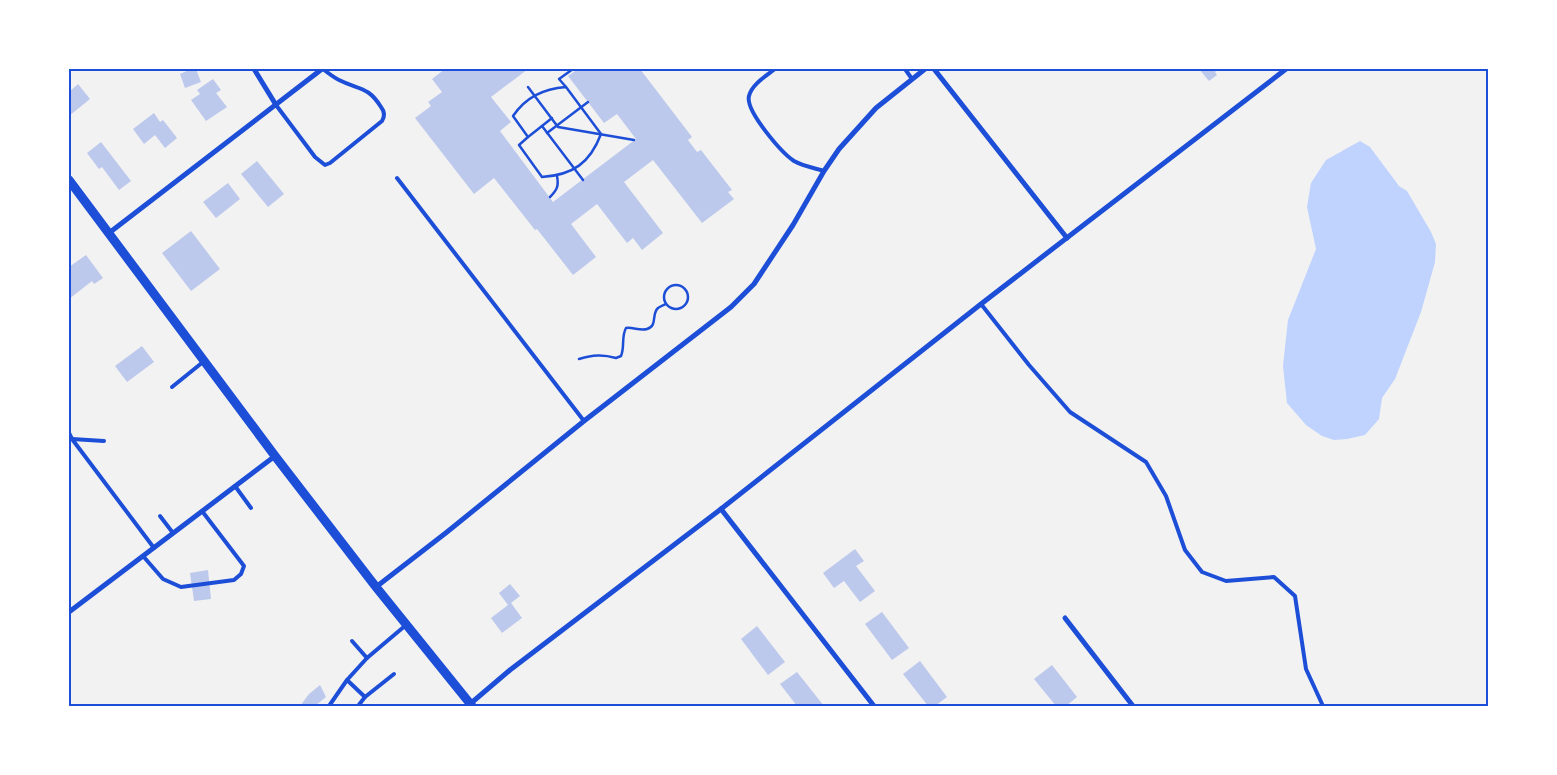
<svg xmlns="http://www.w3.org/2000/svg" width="1557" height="775" font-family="Lora,serif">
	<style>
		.water { fill: #bfd3fe }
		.building { fill: #bdc9ec }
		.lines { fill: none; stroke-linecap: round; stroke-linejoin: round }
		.path { stroke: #1d4ed8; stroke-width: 2.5 }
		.service { stroke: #1d4ed8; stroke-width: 4 }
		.minor { stroke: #1d4ed8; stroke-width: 5 }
		.tertiary { stroke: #1d4ed8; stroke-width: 9 }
		.neatline { fill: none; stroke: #1d4ed8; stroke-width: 2 }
	</style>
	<rect width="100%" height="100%" fill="#f2f2f2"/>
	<!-- water -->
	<path class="water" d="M1360,141L1370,147L1399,186L1407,191L1431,232L1436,244L1435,262L1421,312L1395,379L1382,398L1379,419L1365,435L1347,439L1334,440L1322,436L1306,425L1287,403L1283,366L1288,320L1316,249L1307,207L1311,183L1326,160Z"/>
	<!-- building -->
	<g class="building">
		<path d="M186,69H196L201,82L185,88L180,74L187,71Z"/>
		<path d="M445,69H528L491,97L511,122L500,131L553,202L636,139L617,114L604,123L568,76L578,69H640L692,137L688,140L697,152L701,150L732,190L728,192L734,199L702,223L653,160L624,182L663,233L642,250L633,238L627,243L597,204L571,224L596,257L573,275L537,229L535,230L494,178L474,194L415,118L431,106L428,102L442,92L432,79Z"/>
		<path d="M1199,69H1219L1215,72L1217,75L1209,81Z"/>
		<path d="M213,79L221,90L216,93L227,107L206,121L191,100L200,94L197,90Z"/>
		<path d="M78,84L90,99L69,116V92Z"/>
		<path d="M154,113L160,122L163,120L177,138L165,148L155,135L144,144L133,129Z"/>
		<path d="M101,142L131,181L119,190L102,167L99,169L87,153Z"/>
		<path d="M257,161L284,194L268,207L241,174Z"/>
		<path d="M228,183L240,199L216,218L203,202Z"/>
		<path d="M191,231L220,269L191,291L162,253Z"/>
		<path d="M86,255L103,278L94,284L92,281L69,299V267Z"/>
		<path d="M142,346L154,362L127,382L115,366Z"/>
		<path d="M855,549L864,561L856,566L875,591L860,602L844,581L834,588L823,573Z"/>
		<path d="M208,570L211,599L194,601L190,573Z"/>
		<path d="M510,584L520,596L511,603L522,618L502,633L491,618L508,605L499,593Z"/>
		<path d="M882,612L909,648L892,660L865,624Z"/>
		<path d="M757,626L785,662L768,675L741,639Z"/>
		<path d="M920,661L947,697L935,706H928L903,674Z"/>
		<path d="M1052,665L1077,697L1066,706H1056L1034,679Z"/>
		<path d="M797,672L824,706H797L780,684Z"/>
		<path d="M320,685L326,697L315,706H300L309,694Z"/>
	</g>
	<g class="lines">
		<!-- path -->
		<g class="path">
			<path d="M528,87L558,127L634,140"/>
			<path d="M566,87L601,134C590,163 573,175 542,177L519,145L528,137L513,116C526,97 543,89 566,87Z"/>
			<path d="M566,87L559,79L573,69"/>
			<path d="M542,126L552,118"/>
			<path d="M547,133L588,102"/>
			<path d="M528,137L542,126L583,180"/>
			<path d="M550,197C557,190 559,186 557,176"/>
			<circle cx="676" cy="297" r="12"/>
			<path d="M579,359C593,355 602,354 616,358L621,356C625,347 621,337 626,328C633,327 640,331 647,329C658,326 651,314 658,308C661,306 664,305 666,304"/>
		</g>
		<!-- service -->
		<g class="service">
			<path d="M775,69C766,76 752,84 749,96C745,111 782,153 794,161C803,166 814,168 824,171"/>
			<path d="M905,69L912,79"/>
			<path d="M276,105L315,157L325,165L330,163L382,121C385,116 385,112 381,107C368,86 359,90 339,80C333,77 328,73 323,69"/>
			<path d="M397,178L584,421"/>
			<path d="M981,304L1029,365L1070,412L1146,462L1166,496L1185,550L1202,572L1226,581L1274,577L1295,596L1306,669L1323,706"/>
			<path d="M172,387L203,362"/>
			<path d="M69,433L72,439L154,548"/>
			<path d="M72,439L104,441"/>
			<path d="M235,486L251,508"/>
			<path d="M160,516L173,533"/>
			<path d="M143,556L163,579L181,587L234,580L241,574L244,566L202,511"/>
			<path d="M352,641L367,658"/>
			<path d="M347,680L365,697L358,706"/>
			<path d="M365,697L394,674"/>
			<path d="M329,706L347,680L367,658L406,625"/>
		</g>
		<!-- minor -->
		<g class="minor">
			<path d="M254,69L276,105"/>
			<path d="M934,69L1067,238"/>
			<path d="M109,233L322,69"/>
			<path d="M721,509L874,706"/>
			<path d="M376,587L447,532L584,421L731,307L754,284L793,225L824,171L839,149L876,108L925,69"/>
			<path d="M69,612L275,456"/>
			<path d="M1065,618L1133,706"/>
			<path d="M470,704L510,670L721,509L981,304L1286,69"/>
		</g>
		<!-- tertiary -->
		<path class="tertiary" d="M69,180L275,456L376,587L472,706"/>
	</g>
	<!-- border -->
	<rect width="1557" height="775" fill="none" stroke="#ffffff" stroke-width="140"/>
	<rect x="70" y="70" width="1417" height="635" class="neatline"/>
</svg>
